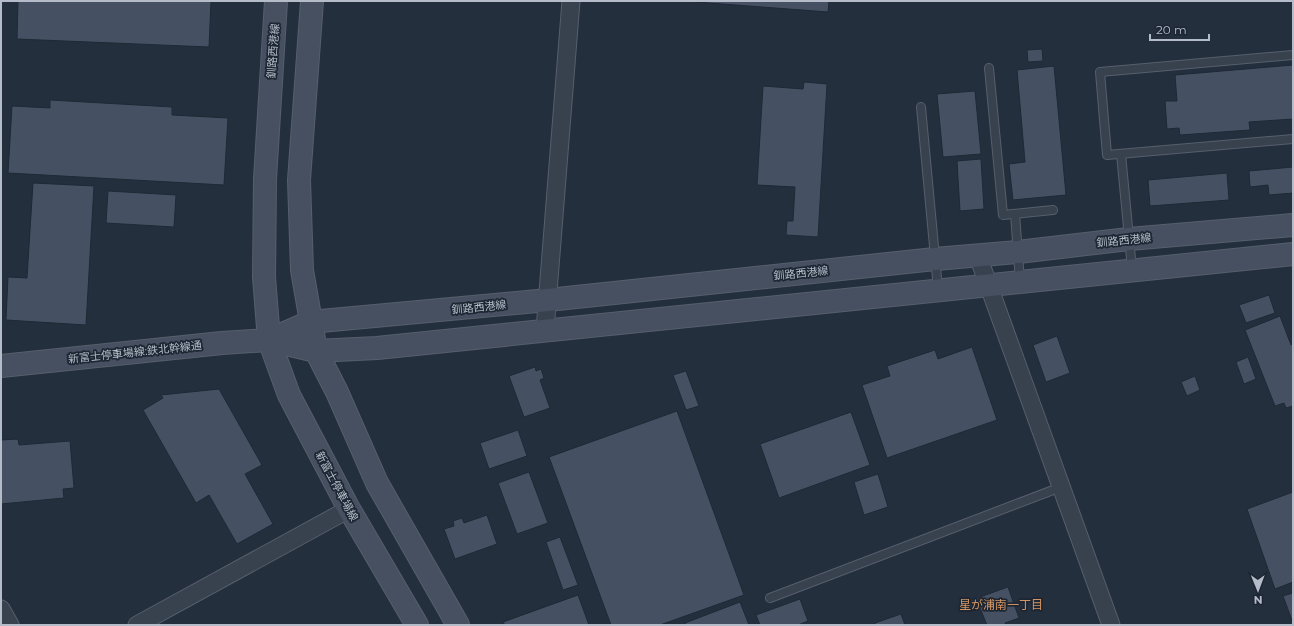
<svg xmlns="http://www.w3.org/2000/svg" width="1294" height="626" font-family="Montserrat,'Noto Sans JP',sans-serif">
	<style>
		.building { fill: #455162; stroke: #1f2835 }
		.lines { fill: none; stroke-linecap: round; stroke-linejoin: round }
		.service-casing { stroke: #565f6c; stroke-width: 10 }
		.minor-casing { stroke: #565f6c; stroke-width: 19 }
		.secondary-casing { stroke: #565f6c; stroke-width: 24 }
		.service { stroke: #38414e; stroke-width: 8 }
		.minor { stroke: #38414e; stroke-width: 17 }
		.secondary { stroke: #465061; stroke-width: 22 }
		.labels { text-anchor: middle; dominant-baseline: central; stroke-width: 3.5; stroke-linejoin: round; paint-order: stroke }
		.street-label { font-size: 11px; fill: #b4bcc9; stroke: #1d2633 }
		.neighbourhood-label { font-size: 12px; fill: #d59563; stroke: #1d2633 }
	</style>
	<rect width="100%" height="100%" fill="#242f3e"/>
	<!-- building -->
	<g class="building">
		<path d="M18,1H211L209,47L17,39Z"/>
		<path d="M683,1H829L828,12Z"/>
		<path d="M1042,49L1043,61L1028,62L1027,50Z"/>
		<path d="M1293,65V119L1249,122L1250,130L1180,135L1179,128L1167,129L1165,101H1177L1175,75Z"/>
		<path d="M1054,66L1066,195L1013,200L1009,164L1025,162L1017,70Z"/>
		<path d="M804,82L827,84L818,237L786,235L787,221H793L795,187L757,185L763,86L803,89Z"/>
		<path d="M975,91L981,154L943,157L937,94Z"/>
		<path d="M50,100L172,107V115L228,118L224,185L8,173L12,106L50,108Z"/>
		<path d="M981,159L984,209L960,211L957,161Z"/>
		<path d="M1293,167V193L1269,195L1268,185L1250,187L1249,171Z"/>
		<path d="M1227,173L1229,200L1150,206L1148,180Z"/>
		<path d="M33,183L94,186L86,325L6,320L8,277L27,278Z"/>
		<path d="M108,191L176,195L174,227L106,223Z"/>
		<path d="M1269,295L1275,313L1246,323L1239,305Z"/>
		<path d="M1280,316L1291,345L1293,344V406L1286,408L1284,403L1275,406L1245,330Z"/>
		<path d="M1057,336L1070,373L1046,382L1033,345Z"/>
		<path d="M972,347L997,420L887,458L862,385L890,376L887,366L935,350L938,359Z"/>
		<path d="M1248,357L1256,379L1244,384L1236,362Z"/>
		<path d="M535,367L536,371L541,369L544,378L540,380L550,408L524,417L509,376Z"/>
		<path d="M686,371L699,406L686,410L673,375Z"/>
		<path d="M1195,376L1200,390L1187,396L1181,382Z"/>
		<path d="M219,389L262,465L245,474L273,524L237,544L209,495L196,503L143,410L163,398L161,395Z"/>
		<path d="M677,411L744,595L660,625H611L549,457Z"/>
		<path d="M851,412L870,465L779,498L760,444Z"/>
		<path d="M518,430L527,456L489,469L480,443Z"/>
		<path d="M18,439L19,445L70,441L74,488L63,489L64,498L1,504V440Z"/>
		<path d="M529,472L548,523L517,534L498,483Z"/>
		<path d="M878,474L888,507L864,515L854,482Z"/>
		<path d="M1293,492V582L1275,589L1247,509Z"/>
		<path d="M487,515L497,544L455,559L444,529L454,526L453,521L462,518L464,523Z"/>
		<path d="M560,537L578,585L563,590L546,542Z"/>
		<path d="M1008,587L1019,618L1005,623L1006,625H987L980,608L969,612L966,602Z"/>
		<path d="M1293,593V623L1283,596Z"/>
		<path d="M578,595L589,625H505L503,622Z"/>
		<path d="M800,599L808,621L798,625H760L756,615Z"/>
		<path d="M740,602L749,625H686L685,623Z"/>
		<path d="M901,614L905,625H875V623Z"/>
	</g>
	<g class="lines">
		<!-- service casing -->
		<g class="service-casing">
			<g id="service">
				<path d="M1293,55L1100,72L1107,155L1293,139"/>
				<path d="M989,68L1003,215L1053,210"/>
				<path d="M921,107L938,289"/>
				<path d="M1121,154L1132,269"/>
				<path d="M1015,214L1020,281"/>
				<path d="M770,598L1061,487"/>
			</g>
		</g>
		<!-- minor casing -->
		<g class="minor-casing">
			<g id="minor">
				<path d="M978,256L1111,625"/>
				<path d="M545,330L571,1"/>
				<path d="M1,609L10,625"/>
				<path d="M137,625L349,509"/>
			</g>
		</g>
		<!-- secondary casing -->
		<g class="secondary-casing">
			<g id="secondary">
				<path d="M276,1L265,179L264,277L269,340L289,395L349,509L417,625"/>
				<path d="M312,1L299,180L302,270L316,351L337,392L377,483L458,625"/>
				<path d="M269,340L310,322L548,300L935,259L1018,252L1129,239L1293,225"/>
				<path d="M1,366L222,343L269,340L316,351L377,348L1293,254"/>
			</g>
		</g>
		<!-- service -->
		<use href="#service" class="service"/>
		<!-- minor -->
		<use href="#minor" class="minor"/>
		<!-- secondary -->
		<use href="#secondary" class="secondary"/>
	</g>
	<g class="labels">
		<!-- street labels -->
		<g class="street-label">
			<text transform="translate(273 51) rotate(-86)">釧路西港線</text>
			<text transform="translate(1124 240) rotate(-6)">釧路西港線</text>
			<text transform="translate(801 273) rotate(-6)">釧路西港線</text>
			<text transform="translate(479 307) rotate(-6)">釧路西港線</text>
			<text transform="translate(135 352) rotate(-6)">新富士停車場線:鉄北幹線通</text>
			<text transform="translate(337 486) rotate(62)">新富士停車場線</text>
		</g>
		<!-- neighbourhood labels -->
		<g class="neighbourhood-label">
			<text x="1001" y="604">星が浦南一丁目</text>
		</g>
	</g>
	<!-- border -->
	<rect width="1294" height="626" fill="none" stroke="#b4bcc9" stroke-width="4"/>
	<!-- north arrow -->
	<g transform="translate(1258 590) rotate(179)" stroke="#1d2633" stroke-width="3" paint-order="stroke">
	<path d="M0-3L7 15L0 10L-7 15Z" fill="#b4bcc9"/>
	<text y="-6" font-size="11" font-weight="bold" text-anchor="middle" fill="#b4bcc9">N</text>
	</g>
	<!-- scale -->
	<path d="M1150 34v6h59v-6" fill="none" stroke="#b4bcc9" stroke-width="2"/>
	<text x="1156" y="34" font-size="12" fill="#b4bcc9" stroke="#1d2633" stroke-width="3" paint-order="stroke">20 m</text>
</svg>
